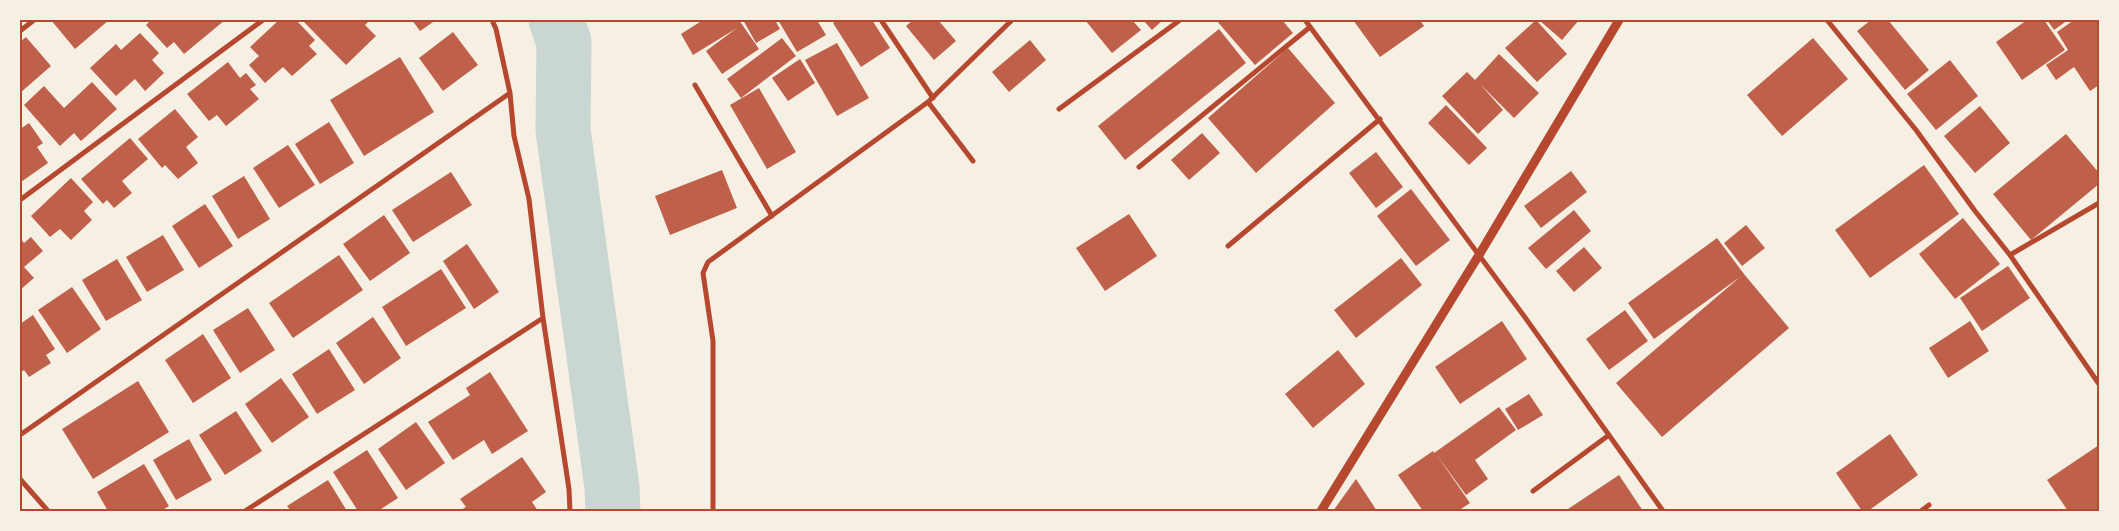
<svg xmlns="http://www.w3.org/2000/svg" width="2119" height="531" font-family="'Fira Sans Condensed',sans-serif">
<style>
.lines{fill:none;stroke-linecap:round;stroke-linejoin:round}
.river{stroke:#c9d6d2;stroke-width:55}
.building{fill:#bf614a}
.minor{stroke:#b5482f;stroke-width:5}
.tertiary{stroke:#b5482f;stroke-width:9}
.neatline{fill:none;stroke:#b5482f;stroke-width:2}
</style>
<rect width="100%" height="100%" fill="#f6efe4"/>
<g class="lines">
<path class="river" d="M556,20L564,42L563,130L612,487L613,511"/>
</g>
<path class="building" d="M51,20H109L75,49Z
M151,20H225L184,54L174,42L167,48L146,25Z
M279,20H296L315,40L309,46L317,54L292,76L283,67L265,83L249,65L259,56L250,47Z
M307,20H370L365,25L376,36L346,65L304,22Z
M412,20H436L420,31Z
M703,20H739L759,49L722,74L706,51L737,28L693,55L681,34Z
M743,20H775L780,29L756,43Z
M778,20H817L826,35L797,52Z
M838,20H872L890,48L861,67L833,23Z
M913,20H938L956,41L934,60L906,26Z
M1085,20H1132L1141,30L1112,53Z
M1143,20H1163L1152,30Z
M1216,20H1282L1293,33L1255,65Z
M1353,20H1420L1424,26L1380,57Z
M1536,20L1567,54L1537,82L1505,48Z
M1539,20H1579L1562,40Z
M1871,20H1888L1929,70L1905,90L1857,31Z
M2027,20H2044L2065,50L2022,80L1996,42Z
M2047,20H2068L2054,30Z
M2074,20H2099V85L2090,91L2074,67L2056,80L2046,65L2068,50L2057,32Z
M1219,29L1246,63L1125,160L1098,126Z
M453,32L478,65L443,91L419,58Z
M140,33L159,53L152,60L164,73L145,91L135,79L116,96L90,68L116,44L121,50Z
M26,37L51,66L20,93V42Z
M782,38L796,56L741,98L727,79Z
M1813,38L1848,79L1782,136L1747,95Z
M1030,40L1046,60L1009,92L992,72Z
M837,43L869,98L837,116L805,60Z
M1288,48L1335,103L1256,173L1208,118Z
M1499,54L1539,93L1514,118L1480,84L1503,110L1478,134L1442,96L1467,72L1475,80Z
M400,57L434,112L364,156L330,100Z
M800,59L815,83L788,101L772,78Z
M1950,60L1978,96L1936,130L1907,94Z
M228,62L240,78L246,73L256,85L250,89L259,99L226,126L217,115L209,121L187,94Z
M92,82L117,109L81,141L74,133L60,146L24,105L44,86L64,108Z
M759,88L796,152L767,169L730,105Z
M1446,105L1487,148L1469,165L1428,123Z
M1980,106L2010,143L1975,173L1944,136Z
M175,109L198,137L186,147L198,163L178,179L165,165L162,168L138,139Z
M329,122L354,163L320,184L295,144Z
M29,123L43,143L37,147L48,163L21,182L20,129Z
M1202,133L1220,153L1189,180L1171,160Z
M2066,134L2099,173V184L2031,240L1993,194Z
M130,138L148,159L122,181L132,193L114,208L107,200L103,204L81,179Z
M288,145L315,185L279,208L253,168Z
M1376,152L1403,187L1376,208L1349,173Z
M1924,165L1959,214L1870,278L1835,230Z
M722,170L737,208L670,235L655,196Z
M1571,171L1587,192L1541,228L1524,206Z
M451,172L472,205L413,242L392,210Z
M244,176L270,219L238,239L212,196Z
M71,178L93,202L84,211L92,220L71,240L60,229L50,237L31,216Z
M1411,189L1450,240L1416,266L1377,216Z
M205,204L233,246L199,268L172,226Z
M1574,210L1591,231L1546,269L1528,248Z
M1129,214L1157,256L1105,291L1076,248Z
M384,215L410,253L370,281L343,244Z
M1963,218L2000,264L1955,299L1919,254Z
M1746,225L1765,248L1742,266L1724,243Z
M163,235L184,270L147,292L126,257Z
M31,237L43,251L24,267L34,278L20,290V238L24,243Z
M1717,238L1744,274L1789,328L1662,437L1616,383L1740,277L1654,339L1628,303Z
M467,244L499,292L474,309L443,261Z
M1584,247L1602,268L1574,292L1556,271Z
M339,255L363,290L293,338L269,303Z
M1401,258L1422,285L1356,338L1334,310Z
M117,259L142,300L106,321L82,280Z
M2008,266L2030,298L1982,331L1960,298Z
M441,269L466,308L406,346L382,307Z
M72,287L101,329L67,353L38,310Z
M248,308L275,350L240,373L213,330Z
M1625,310L1648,341L1609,370L1586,339Z
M33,315L55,349L46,355L51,363L29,377L24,370L20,373V324Z
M373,317L401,358L364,384L336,343Z
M1502,321L1527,359L1460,404L1435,367Z
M1970,321L1989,351L1948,378L1929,348Z
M203,334L231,378L193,403L165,360Z
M329,349L355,390L317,414L292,374Z
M1338,350L1365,384L1313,428L1285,394Z
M490,372L528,431L492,454L484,440L453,460L428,422L470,395L466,388Z
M281,378L309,417L272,443L245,404Z
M138,381L169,432L93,479L62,429Z
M1529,394L1543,415L1518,430L1505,409Z
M1499,407L1516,430L1475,460L1488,479L1466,495L1436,454L1470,503L1458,511H1423L1398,475L1433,451L1434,453Z
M236,411L262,451L225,475L199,435Z
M416,422L445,463L406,490L378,449Z
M1890,434L1918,475L1868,511H1862L1836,473Z
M189,439L212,480L176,500L153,460Z
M2099,445V511H2068L2047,480Z
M367,450L398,498L378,511H358L333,472Z
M522,457L546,492L532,502L538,511H459L466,507L460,499Z
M144,464L169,506L161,511H108L97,492Z
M1619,475L1643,511H1565Z
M1356,479L1377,511H1333Z
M328,480L347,511H291L287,506Z"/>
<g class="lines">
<path class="minor" d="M492,20L496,29L510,93L514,136L529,199L543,318L569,489L570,511
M881,20L933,98
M1305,20L1524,316L1663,511
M1827,20L1916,130L1975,211L2010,255L2099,384
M20,31L34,20
M695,85L772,216
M928,102L973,161
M1059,109L1180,20
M1139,167L1310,27
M20,200L263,20
M1228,246L1380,119
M2010,255L2099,203
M20,435L510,93
M20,479L48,511
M1533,491L1609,435
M245,511L543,318
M713,511V341L703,273L708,262L928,102L1012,20
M1921,511L1929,505"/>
<path class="tertiary" d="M1321,511L1479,255L1619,20"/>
</g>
<rect width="2119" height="531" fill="none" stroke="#f6efe4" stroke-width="42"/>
<rect x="21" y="21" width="2077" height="489" class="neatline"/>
</svg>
